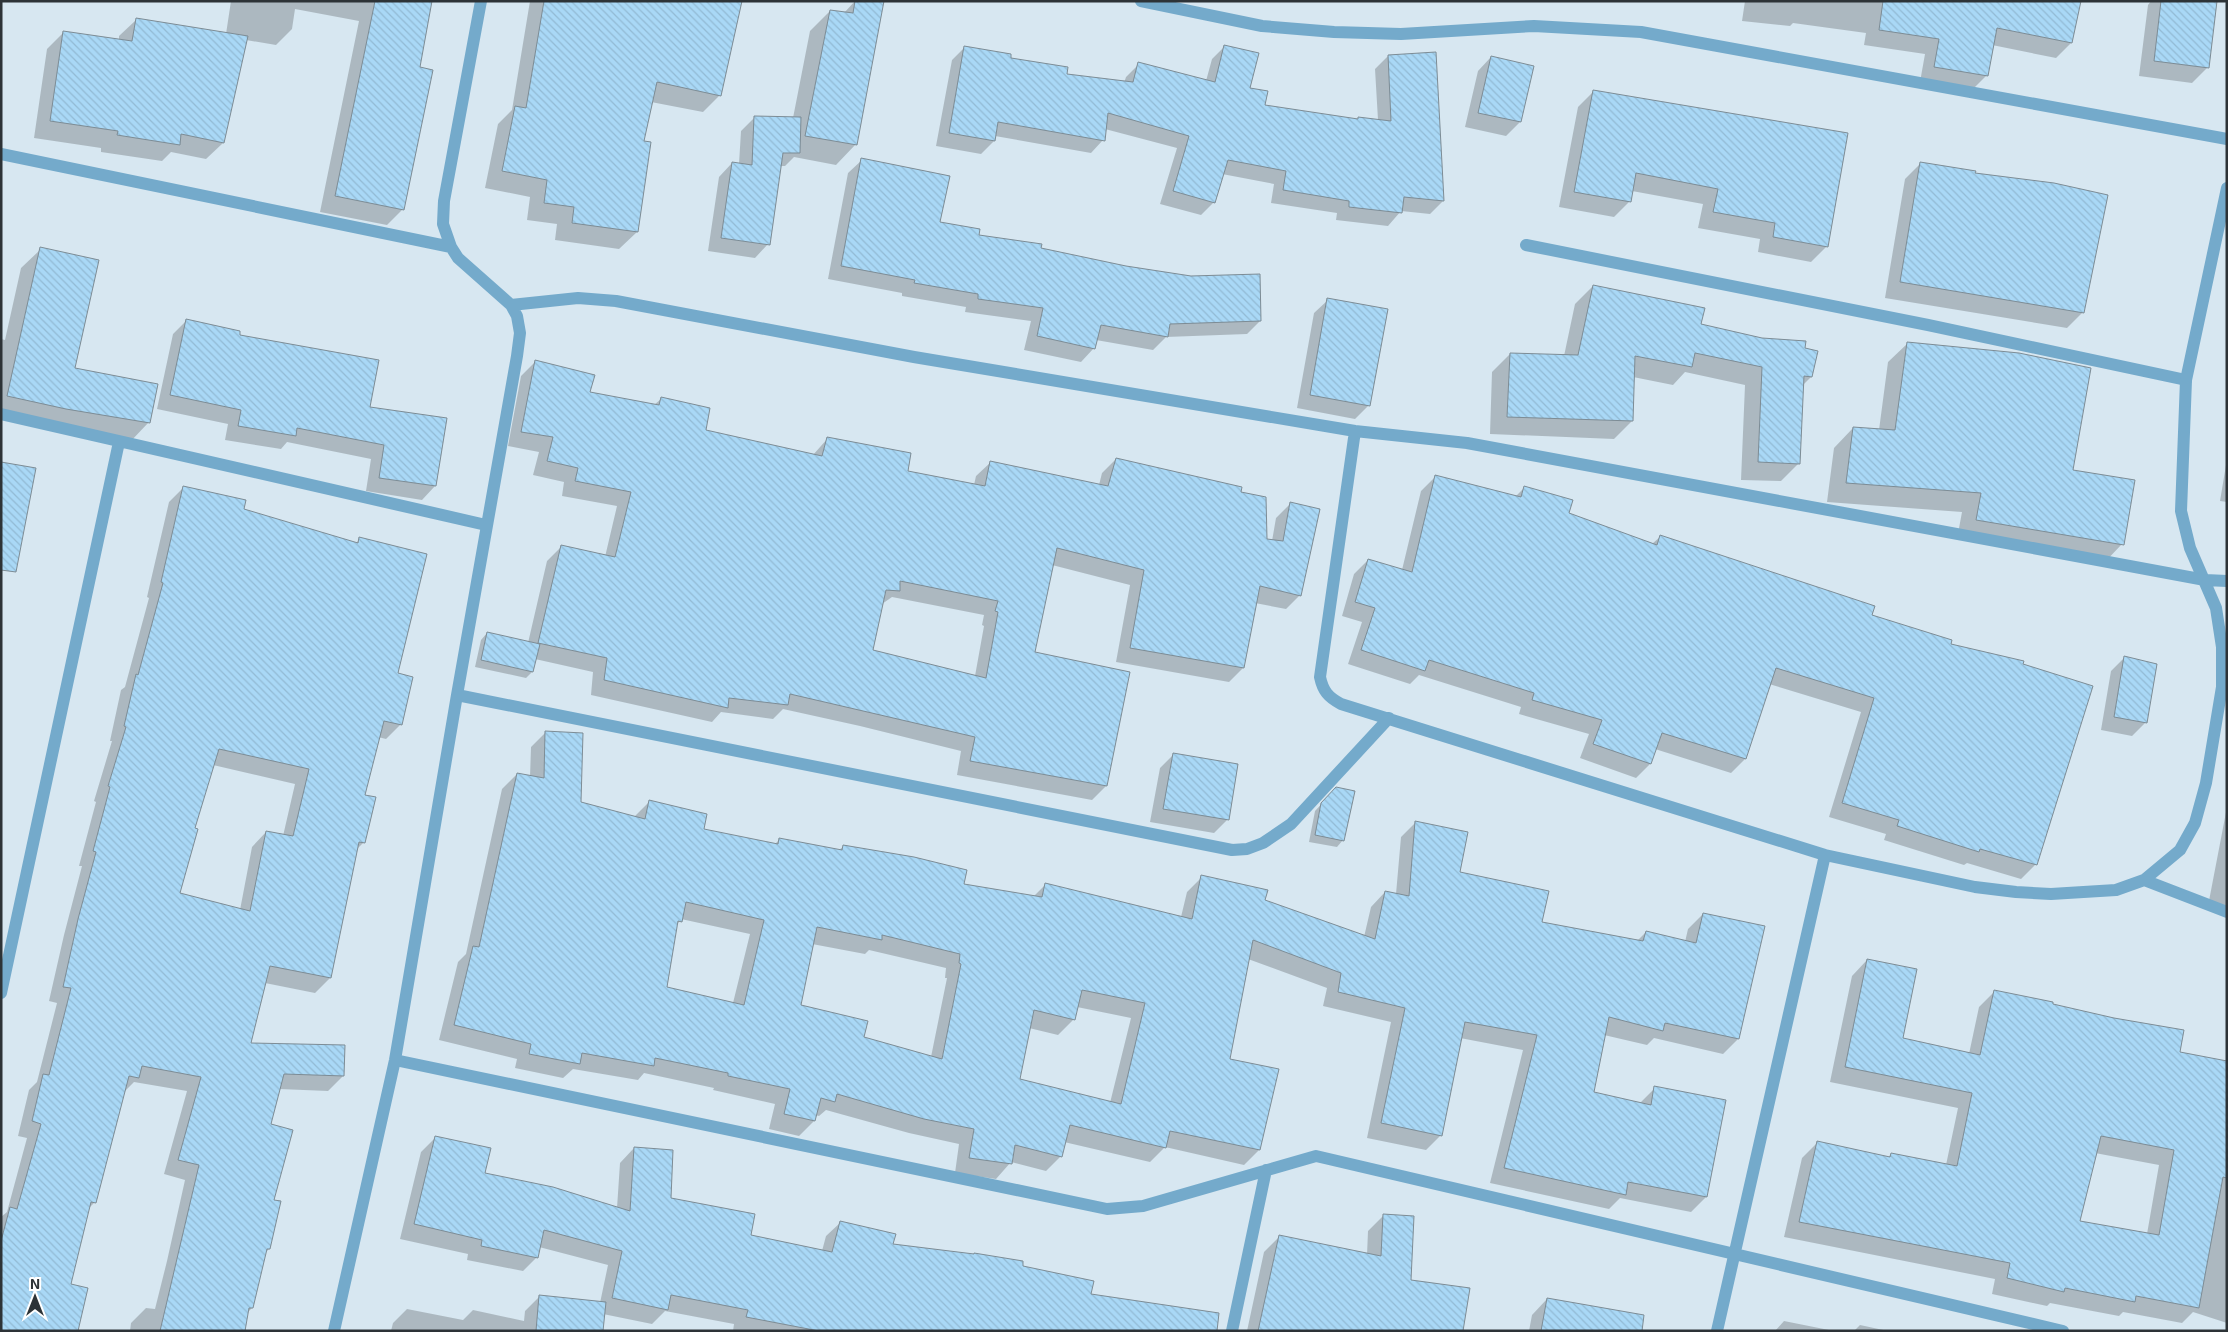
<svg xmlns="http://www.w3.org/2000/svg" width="2228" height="1332" font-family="'Exo 2',sans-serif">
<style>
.shadow{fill:#0003;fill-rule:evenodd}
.building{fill:url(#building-back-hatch);stroke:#7d8c95;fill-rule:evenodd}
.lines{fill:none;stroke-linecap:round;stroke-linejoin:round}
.lane{stroke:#74aacb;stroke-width:12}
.street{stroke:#74aacb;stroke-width:12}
</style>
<defs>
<pattern id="building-back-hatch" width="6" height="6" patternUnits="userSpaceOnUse" patternTransform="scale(1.25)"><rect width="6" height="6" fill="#a9d8f6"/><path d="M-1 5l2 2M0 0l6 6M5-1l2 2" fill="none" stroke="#92bad4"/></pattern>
</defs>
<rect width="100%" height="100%" fill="#d7e7f1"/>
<path class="shadow" d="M231,1H431L419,68L403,209L387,225L320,212L359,21L295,9L292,29L276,45L246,40L223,143L206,159L171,152L162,161L101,152V148L34,138L47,49L64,32L119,40V36L136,20L226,34Z
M530,1H729L720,95L703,112L651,102L642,142L637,232L619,249L555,240L557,224L527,220L530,197L485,188L498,124L512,110Z
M855,1L856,144L836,165L794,157L785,166H780L768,244L755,258L708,251L719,177L732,163L739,164L741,131L755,117L793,118L810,31L830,11L844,13Z
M1745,1H2080L2071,43L2056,58L1992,45L1987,75L1971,91L1920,82L1925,54L1864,45L1866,33L1793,23L1790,26L1742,21Z
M2151,1H2216L2208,67L2192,83L2139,76L2148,5Z
M1225,46L1248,89L1264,106L1357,120L1359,118L1378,120L1375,69L1388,56L1443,201L1430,214L1401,211L1388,226L1336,220L1337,213L1271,203L1274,184L1222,174L1214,202L1201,215L1160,204L1177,148L1105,129L1103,140L1091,153L995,136L994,141L981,154L936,146L952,60L965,47L1066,76L1124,83L1126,77L1139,64L1206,81L1212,59Z
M1491,57L1532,67L1520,122L1506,136L1465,127L1478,71Z
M1594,91L1827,246L1811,262L1758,252L1760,239L1698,228L1703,204L1632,191L1630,201L1614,217L1559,207L1578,107Z
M862,160L938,223L977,236L1040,249L1260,321L1247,334L1166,337L1153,350L1096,340L1094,348L1081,362L1024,350L1031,321L965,312L966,307L902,296V293L828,279L848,173Z
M1921,163L2083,312L2067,328L1885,298L1905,179Z
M41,249L73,369L149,422L130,442L1,418V339L5,340L21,268Z
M1593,286L1700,325L1804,349L1811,377L1803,385L1799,463L1781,481L1741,480L1745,385L1685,372L1673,385L1633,377L1632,421L1614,439L1490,434L1492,372L1510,354L1564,356L1575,304Z
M1328,300L1369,405L1355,419L1297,408L1314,313Z
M187,320L238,336L368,408L435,486L422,500L366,491L371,459L287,442L281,449L225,440L228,424L157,409L173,334Z
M1908,343L2072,471L2122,544L2103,564L1957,539L1962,512L1827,502L1834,448L1853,428L1879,430L1888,362Z
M535,362L589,393L654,405L661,399L704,431L813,455L828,438L906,472L974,485L976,476L991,462L1099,485L1102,473L1116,459L1239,493L1266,541H1272L1276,518L1290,504L1300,595L1286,609L1255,603L1243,668L1229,682L1116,662L1130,585L1052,565L1033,653L1106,786L1092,800L957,775L961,751L860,726L783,709L773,719L721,712L712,722L591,695L593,672L535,659L532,672L526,678L475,667L481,640L487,633L528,643L547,561L561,547L605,557L617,506L562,496L564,482L533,475L539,452L508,446L521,376ZM892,597L984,615L982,625L984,626L975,676L872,651L882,604Z
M2227,459V502L2220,501Z
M1435,477L1516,496L1525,487L1567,514L1652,544L1661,536L1949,644L2092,687L2035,865L2021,879L1967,863L1964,865L1884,840L1886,834L1829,817L1861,712L1769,684L1745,759L1731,773L1655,749L1650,764L1636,778L1580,758L1589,734L1519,714L1521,707L1419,675L1410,684L1348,664L1362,622L1342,616L1354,574L1368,560L1402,570L1421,491Z
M184,487L242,510L355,544L360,539L396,674L401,724L386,739L378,737L363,795L364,842L357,849L330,978L315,993L265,983L250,1044L343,1076L328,1091L279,1089L269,1125L272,1201L269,1249L265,1253L252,1308L247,1313L244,1331H130L131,1323L146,1308L155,1309L167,1261L185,1180L164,1174L187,1091L134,1082L124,1092L95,1202L87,1210L1,1331V1217L7,1212L27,1138L18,1136L29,1090L37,1082L57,1003L49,1001L64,935L82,866H79L96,802L94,801L112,741H110L121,690L125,687L149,598L147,597L169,502ZM213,765L295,784L283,836L266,832L252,847L240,910L179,894L194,829Z
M2125,657L2146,722L2132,736L2101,730L2111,671Z
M546,732L579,803L634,817L649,802L702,830L774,845L779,840L839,850L844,846L963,885L1033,897L1046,884L1181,917L1187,892L1202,877L1364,937L1371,907L1385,892L1396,894L1401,837L1416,822L1458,873L1540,923L1637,941L1646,932L1685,942L1688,929L1703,914L1738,1039L1723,1054L1654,1038L1647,1045L1604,1035L1592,1093L1640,1103L1655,1088L1706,1197L1691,1212L1620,1198L1609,1209L1490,1183L1523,1050L1460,1038L1441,1135L1426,1150L1367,1138L1391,1022L1323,1006L1327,988L1248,959L1229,1060L1259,1150L1244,1165L1165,1147L1150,1162L1064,1142L1061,1156L1046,1171L1011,1162L996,1179L955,1173L959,1144L909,1133L826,1110L819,1116L815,1115L814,1121L799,1136L769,1129L775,1104L713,1090L714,1088L644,1073L638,1080L573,1069L563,1078L515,1068L517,1059L439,1040L458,962L466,954L502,789L517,774L530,777L531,747ZM681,919L750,934L733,1003L666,988L676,926ZM812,944L865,954L869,950L946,968L945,978H947L931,1057L862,1038L799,1006ZM1077,1007L1131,1018L1110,1103L1019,1080L1029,1028L1058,1035L1073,1020Z
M1174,754L1227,820L1214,833L1150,822L1160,768Z
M1329,796L1343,840L1337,847L1309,842L1315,811Z
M2227,807V909L2208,906Z
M1867,960L1901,1039L1969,1054L1979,1007L1994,992L2051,1005L2178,1053L2227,1063V1323L2193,1312L2182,1323L2123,1312L2119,1316L2050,1303L2047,1306L1992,1294L1995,1279L1784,1237L1802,1158L1818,1142L1888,1158L1891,1154L1946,1165L1958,1108L1830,1082L1852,976ZM2095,1153L2159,1165L2147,1234L2079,1222Z
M436,1137L483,1174L617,1208L620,1163L634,1148L670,1199L749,1236L822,1251L826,1236L841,1222L892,1245L1021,1267L1090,1295L1202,1331H733L734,1324L665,1311L652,1324L603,1314L601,1331H391L393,1323L407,1309L463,1320L473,1310L524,1321L525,1311L539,1297L600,1303L608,1265L539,1247L537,1257L523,1271L467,1260L468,1254L400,1239L421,1152Z
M1383,1216L1410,1281L1462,1331H1247L1264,1252L1280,1236L1367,1255L1368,1231Z
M1547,1299L1641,1331H1529L1532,1315Z
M1784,1321L1834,1331H1775Z
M1860,1325L1888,1331H1854Z"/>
<path class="building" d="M375,1H432L420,67L433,70L404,210L335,196Z
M544,1H742L721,96L657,82L644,141L651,142L638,232L572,223L574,207L544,203L547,180L502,171L515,106L526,108Z
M855,1H884L857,145L805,136L830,10L853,13Z
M1883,1H2081L2072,43L1997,28L1988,76L1934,67L1939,39L1879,30Z
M2161,1H2217L2209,68L2154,61Z
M136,18L248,36L224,143L181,134L180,145L117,135L118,131L50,121L63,31L132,41Z
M1224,45L1259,53L1250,88L1268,91L1265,105L1358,119V117L1391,121L1388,55L1436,52L1444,201L1404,197L1402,213L1349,207V201L1283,190L1286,171L1228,160L1215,203L1173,191L1189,136L1108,113L1105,141L998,122L995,141L949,133L964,46L1011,54V58L1068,67L1067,74L1133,82L1138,62L1215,82Z
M1491,56L1534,66L1521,122L1478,113Z
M1593,90L1848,133L1828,247L1773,237L1775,223L1713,212L1718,189L1636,173L1631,202L1574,192Z
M754,116L801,117L800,153H783L770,245L721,238L732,162L752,165Z
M861,158L950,176L940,222L980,229L979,235L1042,244L1041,248L1126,266L1191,276L1260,274L1261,321L1170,324L1168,337L1101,325L1095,349L1037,336L1043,308L978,299V294L914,283L915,280L841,266Z
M1920,162L1976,171L1975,173L2054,183L2108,195L2084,313L1900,282Z
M40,247L99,260L75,368L158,384L150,423L66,409L7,396Z
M1593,285L1705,308L1701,324L1762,338L1806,341L1805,348L1818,351L1812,377L1804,376L1800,464L1758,462L1762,367L1695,353L1692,367L1635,356L1633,421L1507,417L1510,353L1578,355Z
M1327,298L1388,309L1370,406L1310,395Z
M186,319L240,331V335L379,360L370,407L447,418L436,486L379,478L384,445L297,428L296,436L238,426L241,410L170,395Z
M1907,342L2019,353L2091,368L2073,470L2135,480L2124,545L1976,520L1981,493L1846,483L1853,427L1895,430Z
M535,360L595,375L590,392L659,405L661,397L710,408L706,430L822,456L827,437L911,453L908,471L985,486L990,461L1108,486L1116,458L1242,487L1241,492L1266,497L1267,539L1283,541L1290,502L1320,509L1301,596L1260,586L1244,668L1130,648L1144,570L1057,548L1035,652L1130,672L1107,786L970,761L975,737L790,694L788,705L729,698L728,708L604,680L607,658L538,643L561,545L615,557L631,492L575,481L578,468L547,461L553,437L521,432ZM900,581L998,601L995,611L998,612L986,678L873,650L886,590L900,591Z
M1,462L36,468L16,572L1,570Z
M1435,475L1521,497L1524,486L1573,500L1569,513L1657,545L1660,535L1875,606L1872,615L1952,640L1951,644L2024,661L2023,664L2093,686L2037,865L1980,849L1979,852L1897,826L1899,820L1842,803L1874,698L1776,668L1746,759L1662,733L1651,764L1593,744L1602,720L1532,700L1534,693L1429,660L1425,671L1361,650L1375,608L1355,602L1368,559L1412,572Z
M183,486L246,500L244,509L358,543L359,537L427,554L398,673L413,677L402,725L384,721L365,795L376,797L365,843L359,842L331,978L270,966L251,1043L345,1045L344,1076L284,1074L271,1124L293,1130L274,1200L281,1201L270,1249H267L253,1308H249L245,1331H160L199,1165L178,1160L201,1077L142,1066L139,1078L129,1076L96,1203L91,1202L71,1284L88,1288L78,1331H1V1241L10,1207L17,1209L41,1124L32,1121L43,1074L49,1075L71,988L63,987L78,919L96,852L93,851L110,787L108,786L126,727L124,726L136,674L138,675L163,583L161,582ZM219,749L309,769L293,836L266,831L250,911L180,893L198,829L195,828Z
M487,632L540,644L533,672L481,660Z
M2124,656L2157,664L2147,723L2114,717Z
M545,731L583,733L581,802L645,819L649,800L707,814L704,829L778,844L779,838L842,850L843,845L914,857L967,870L964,884L1042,897L1045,883L1192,919L1201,875L1268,890L1265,900L1375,939L1385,891L1409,896L1415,821L1468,832L1460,872L1549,891L1542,922L1643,941L1646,931L1696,943L1703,913L1765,926L1739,1039L1665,1023L1663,1031L1609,1017L1594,1092L1651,1105L1654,1086L1726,1100L1707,1197L1628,1182L1626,1195L1504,1168L1537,1035L1465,1022L1442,1136L1381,1123L1405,1008L1338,992L1341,973L1253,940L1230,1059L1279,1069L1260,1150L1170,1131L1166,1148L1070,1125L1062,1157L1015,1145L1012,1164L969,1158L974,1129L924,1119L837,1094L835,1102L821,1098L815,1121L784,1114L790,1089L728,1076V1073L655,1058L654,1066L582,1053L580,1064L529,1054L531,1044L454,1025L473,946L479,947L517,773L544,778ZM686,902L764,920L744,1005L667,987L678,921L682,922ZM817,927L882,940V935L960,954L959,963L961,964L942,1059L864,1037L868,1021L801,1005ZM1082,990L1145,1003L1121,1104L1020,1079L1034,1010L1075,1020Z
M1173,753L1238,764L1229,820L1163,809Z
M1336,787L1355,791L1344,841L1315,835L1321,803Z
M1867,959L1917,969L1903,1038L1980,1055L1994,990L2053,1002V1004L2114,1018L2184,1030L2180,1052L2227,1061V1178L2223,1177L2199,1308L2136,1296L2135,1302L2065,1288L2064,1292L2007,1278L2010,1263L1799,1222L1817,1141L1890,1157L1891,1153L1957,1166L1972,1093L1845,1067ZM2101,1136L2174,1150L2159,1235L2080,1221Z
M435,1136L491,1148L485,1173L553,1187L630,1211L634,1147L673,1150L671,1198L755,1214L751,1235L832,1252L840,1221L896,1234L893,1244L974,1254V1253L1023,1261V1266L1094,1281L1091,1294L1219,1313L1217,1331H819L746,1317L748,1310L671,1295L668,1310L612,1298L622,1251L544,1230L538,1258L481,1246L482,1240L414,1224Z
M1383,1214L1414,1216L1411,1280L1470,1288L1463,1331H1258L1279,1235L1381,1256Z
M539,1295L606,1302L603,1331H536Z
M1547,1298L1644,1315L1642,1331H1541Z"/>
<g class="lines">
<path class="lane" d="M1526,245L1928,325L2186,380"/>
<path class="street" d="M1141,1L1262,26L1334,32L1401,34L1534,26L1641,32L2227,139
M1,154L451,247
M511,305L578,298L616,301L914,357L1355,431L1467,443L2205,580L2227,581
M1,414L486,525
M1355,431L1320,677C1323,691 1328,697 1341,704L1825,855L1975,887L2016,892L2051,894L2116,890L2144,880L2180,850L2195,823L2206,783L2222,687V647L2216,608L2190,548L2181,511L2186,380L2227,188
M457,695L1232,850L1247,849L1263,843L1291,824L1389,718
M2144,880L2227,912
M1,993L119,442
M395,1060L1107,1209L1143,1206L1316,1156L2063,1331
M334,1331L395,1060L457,695L517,356L520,333L517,316L511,305L458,258L451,247L443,224L444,201L481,1
M1232,1331L1266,1170
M1717,1331L1825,855"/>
</g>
<rect width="2228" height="1332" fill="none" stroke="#2d3337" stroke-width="5"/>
<g transform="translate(35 1297)" stroke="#ffffff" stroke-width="4" paint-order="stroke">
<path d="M0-4L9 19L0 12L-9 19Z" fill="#2d3337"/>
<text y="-8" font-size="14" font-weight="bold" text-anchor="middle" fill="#2d3337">N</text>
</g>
</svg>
